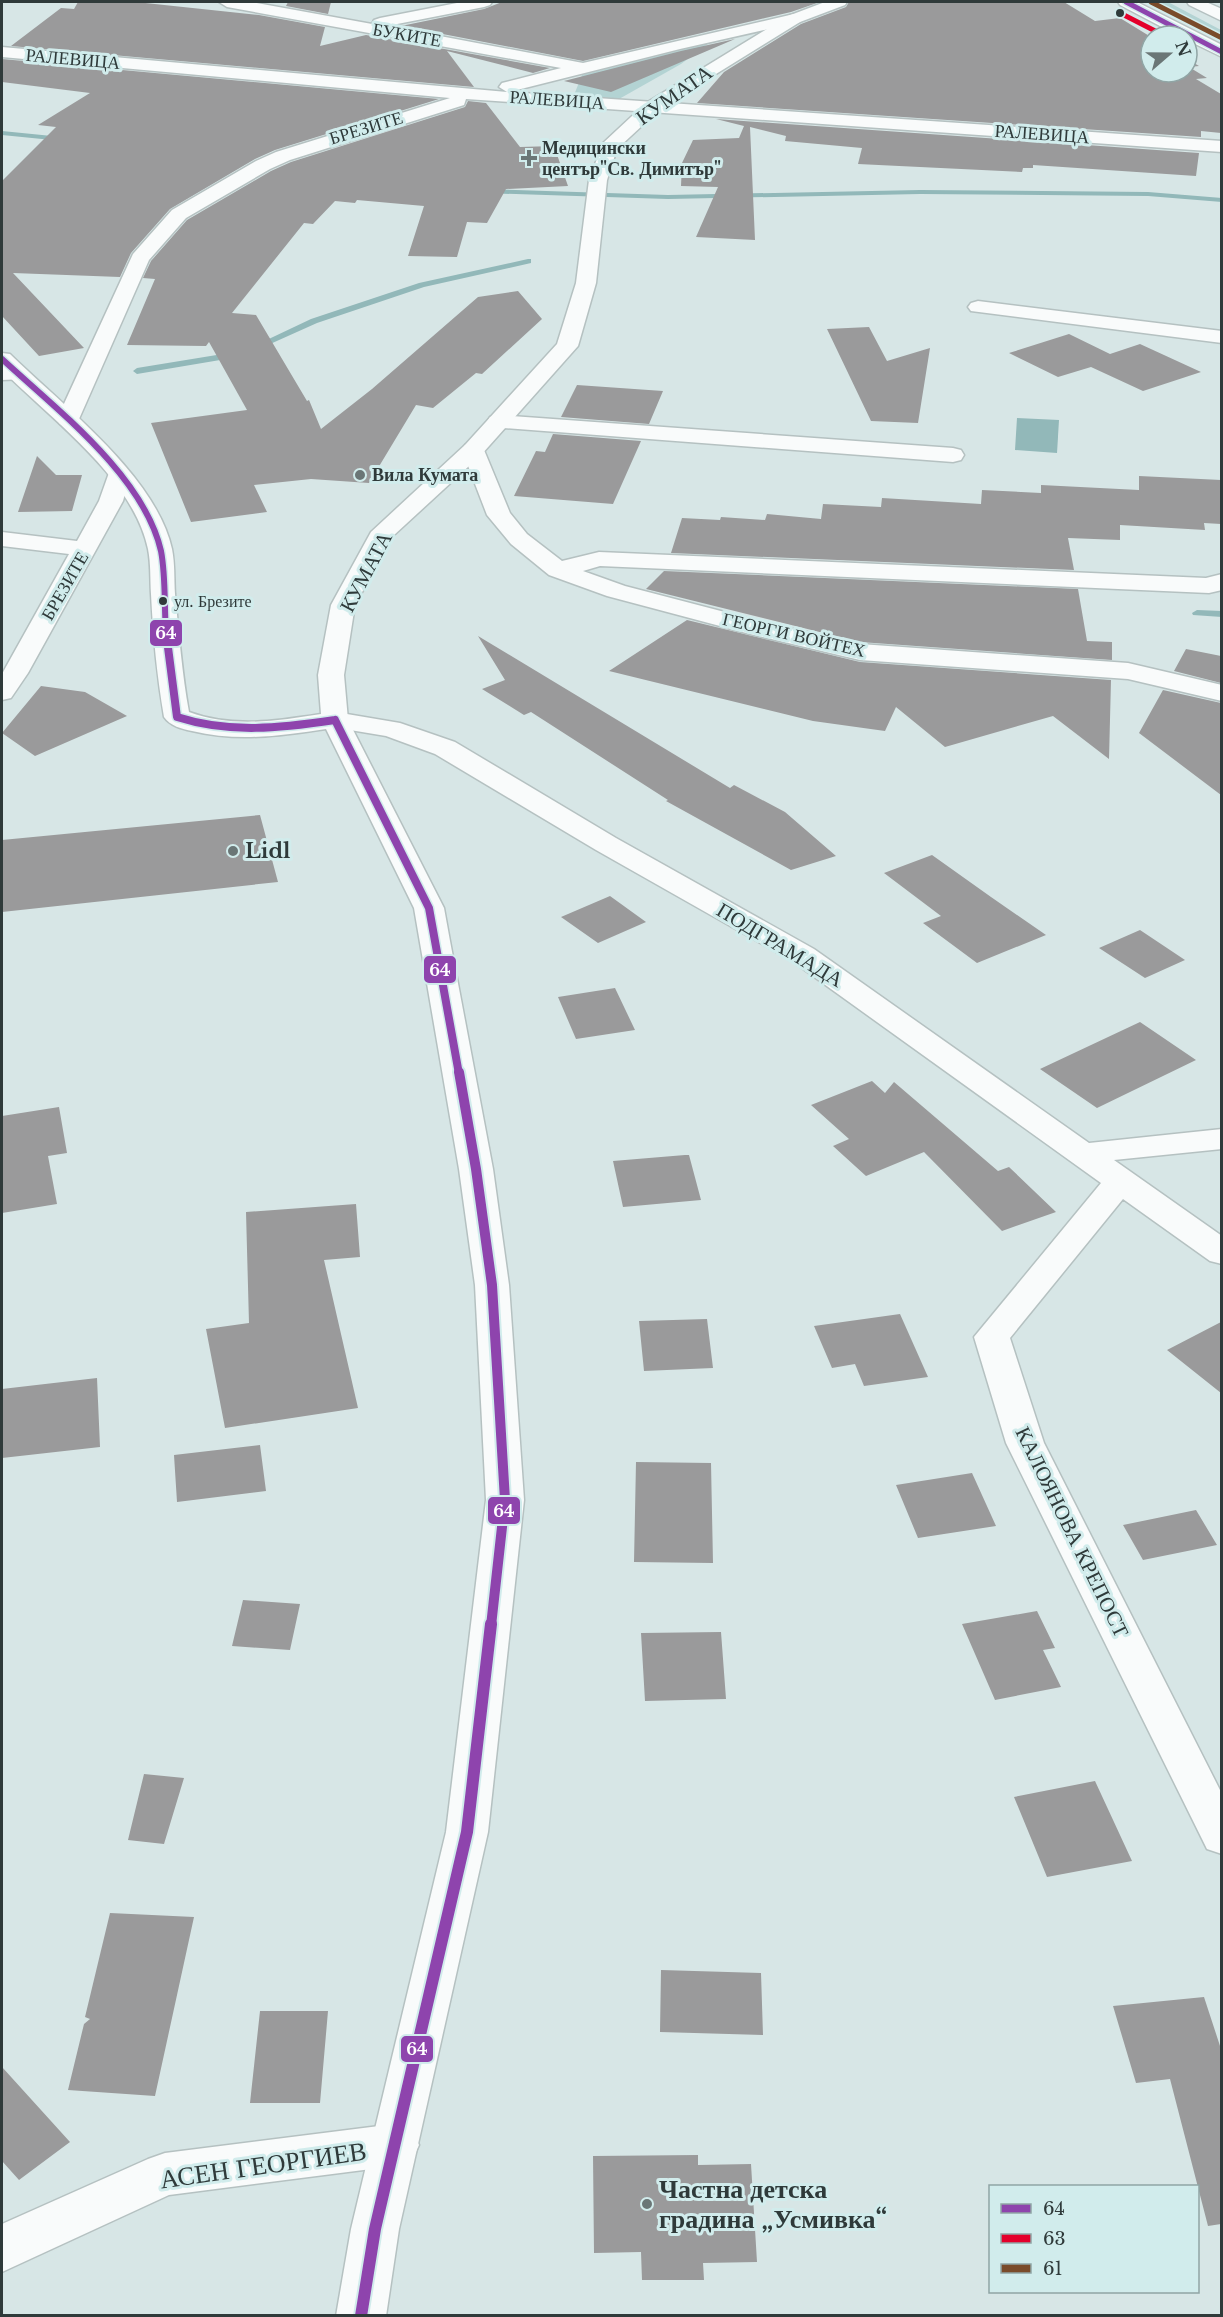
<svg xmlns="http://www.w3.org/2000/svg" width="1223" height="2317" font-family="'Libre Baskerville',serif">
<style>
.green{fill:#b3d3d3}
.water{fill:#92b8b9}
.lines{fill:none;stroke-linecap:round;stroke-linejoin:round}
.stream{fill:#92b8b9;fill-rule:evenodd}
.building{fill:#9a9a9b}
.minor-casing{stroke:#b5c1c1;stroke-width:3}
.secondary-casing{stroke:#b5c1c1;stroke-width:3}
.minor{fill:#f9fbfb;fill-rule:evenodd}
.secondary{fill:#f9fbfb;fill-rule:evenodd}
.bus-1-far4-casing{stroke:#d1ecec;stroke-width:8}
.bus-1-far3-casing{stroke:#d1ecec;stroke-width:9}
.bus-1-far2-casing{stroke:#d1ecec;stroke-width:11}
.bus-1-far1-casing{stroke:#d1ecec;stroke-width:14}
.bus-1-casing{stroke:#d1ecec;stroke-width:16}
.bus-2-casing{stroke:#d1ecec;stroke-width:8}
.bus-3-casing{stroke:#d1ecec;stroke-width:8}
.bus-1-far4{stroke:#8e44ad;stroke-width:5}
.bus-1-far3{stroke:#8e44ad;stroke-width:6}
.bus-1-far2{stroke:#8e44ad;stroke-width:8}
.bus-1-far1{stroke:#8e44ad;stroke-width:10}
.bus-1{stroke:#8e44ad;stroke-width:12}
.bus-2{stroke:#e4002b;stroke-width:5}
.bus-3{stroke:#7a4b2a;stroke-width:5}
.bus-dot{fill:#2f3a3a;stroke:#d1ecec;stroke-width:2}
.poi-dot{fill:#6a7676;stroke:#d1ecec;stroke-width:2}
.labels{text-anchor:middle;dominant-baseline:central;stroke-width:6;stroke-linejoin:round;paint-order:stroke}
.far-bus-label{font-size:16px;fill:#2f3a3a;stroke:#d1ecec;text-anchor:start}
.far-street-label{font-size:18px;fill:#2f3a3a;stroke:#d1ecec}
.far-poi-label{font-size:18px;font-weight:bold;fill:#2f3a3a;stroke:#d1ecec;text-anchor:start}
.street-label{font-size:21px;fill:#2f3a3a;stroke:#d1ecec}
.poi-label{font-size:21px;font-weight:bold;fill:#2f3a3a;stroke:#d1ecec;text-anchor:start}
.near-street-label{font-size:26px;fill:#2f3a3a;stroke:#d1ecec}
.near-poi-label{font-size:26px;font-weight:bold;fill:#2f3a3a;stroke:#d1ecec;text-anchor:start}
.line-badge{stroke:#d1ecec;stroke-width:2}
.badge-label{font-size:16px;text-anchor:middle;font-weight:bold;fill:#fff}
</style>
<rect width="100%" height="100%" fill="#d7e6e6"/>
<path class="green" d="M1149,2H1168L1221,30V39Z
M709,43L681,64L619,99L574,95L582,75Z"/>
<path class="water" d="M1017,418L1059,420L1057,453L1015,450Z"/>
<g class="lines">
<path class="stream" d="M2,131L62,137L66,139L62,141L2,135Z
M486,189L668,195L920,190L1148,192L1222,198V202L1148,196L920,194L668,199L483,193V189Z
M528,259H531V263L424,287L317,323L259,349L252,347L311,319L419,283Z
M235,352L239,355L238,357L137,374L133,371L137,368Z
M1197,610L1222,611V617L1193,615L1192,613Z"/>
</g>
<path class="building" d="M78,2H136L259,15L325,27L320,46L366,35L550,68L533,73L447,51L474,87L11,46L61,8L74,9Z
M288,2H331L328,14L286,6Z
M502,2H820L791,12L583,61L401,26L484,9Z
M849,2H1064L1095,21L1120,18L1151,37V72H1187V59L1199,66L1189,67L1207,78L1196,79L1221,94V133L1201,131V137L697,103L724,72L801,24L846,7Z
M735,39L611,92L564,81L681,51Z
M2,59L439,99L275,150L255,159L170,209L131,253L120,277L13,273L84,348L39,356L2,316V181L56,127L38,125L90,93L2,82Z
M468,101L486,103L520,147L554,146L568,186L506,189L487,223L467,222L457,257L408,256L424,206L357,200L355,203L335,201L313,224L304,223L232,313L256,315L307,401L309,400L321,429L372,389L478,297L518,291L542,319L482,374L476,373L433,408L416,405L369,483L311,479L254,485L267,512L191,522L151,423L247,410L209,342L206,346L127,345L155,279L143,278L151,261L187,220L271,171L291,162L465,107Z
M716,119L1199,153L1196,176L1033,165V168H1023L1022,172L858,164L862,148L785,141L786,136L750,127L755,240L696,237L718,187L681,186L682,163L693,140L739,138L744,126Z
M869,327L887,361L930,348L918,423L871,421L827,329Z
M1069,334L1110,354L1140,344L1201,372L1143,391L1091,367L1058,377L1009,353Z
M577,385L663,391L649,424L561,417Z
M553,434L641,441L613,504L514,496L536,451L545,452Z
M37,456L56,475H82L72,511L18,512Z
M1139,476L1221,480V524L1204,523L1205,530L1120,525V540L1068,538L1074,570L671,553L682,518L720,520L721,517L765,520L767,514L821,519L823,504L881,507L882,498L981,504L982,490L1041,493V485L1139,490Z
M664,571L1078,589L1087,641L1112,642V660L860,642L646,589Z
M687,620L860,662L1111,680L1109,759L1053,716L945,747L896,707L885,731L813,721L609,671Z
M478,636L730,788L734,785L785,812L836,856L791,870L666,801L668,800L531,712L524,715L482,689L505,680Z
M1186,649L1221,656V683L1174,671Z
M41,686L85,692L127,716L35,756L2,733Z
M1163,690L1221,703V795L1139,733Z
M260,815L278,882L2,912V840Z
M932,855L991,897L1046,935L977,963L923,923L941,916L884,873Z
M610,896L646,922L598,943L561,917Z
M1140,930L1185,960L1145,978L1099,948Z
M615,988L635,1030L576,1039L558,997Z
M1140,1022L1196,1060L1097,1108L1040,1069Z
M872,1081L885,1093L894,1082L998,1171L1009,1167L1056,1212L1002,1231L924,1152L866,1176L833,1146L849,1139L811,1105Z
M59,1107L67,1153L48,1156L57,1204L2,1213V1116Z
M685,1155H689L701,1200L623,1207L613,1161Z
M356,1204L360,1257L324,1260L358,1408L225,1428L206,1329L249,1323L246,1212Z
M900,1314L928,1377L864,1386L855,1364L832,1368L814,1326Z
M707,1319L713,1368L644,1371L639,1321Z
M1221,1322V1393L1167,1350Z
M97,1378L100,1447L2,1458V1389Z
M260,1445L266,1491L177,1502L174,1455Z
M636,1462L711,1463L713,1563L634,1562Z
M972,1473L996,1526L918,1538L896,1485Z
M1196,1510L1217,1545L1143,1560L1123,1525Z
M243,1600L300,1604L290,1650L232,1646Z
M1037,1611L1055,1648L1043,1650L1061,1687L995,1700L962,1624Z
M721,1632L726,1699L645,1701L641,1633Z
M144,1774L184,1778L164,1844L128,1840Z
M1095,1781L1132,1861L1047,1877L1014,1797Z
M110,1913L194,1917L155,2096L68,2090L84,2024L90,2019L85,2017Z
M661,1970L761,1973L763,2035L660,2032Z
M1204,1997L1221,2049V2224L1208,2226L1170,2079L1136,2083L1113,2006Z
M260,2011H328L320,2103H250Z
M2,2067L70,2142L19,2180L2,2161Z
M698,2155V2165L751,2164L757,2262L703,2263L704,2280H642L641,2252L594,2253L593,2156Z"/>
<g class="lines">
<g class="minor-casing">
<path id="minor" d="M219,2H251L372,24L374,20L380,18L462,2H492L490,5L484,7L387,26L583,63L794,14L802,19L800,22L680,49L509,92L1222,141V152L466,99L464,105L290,160L270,169L186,218L149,260L79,419L76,424L68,426L60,424L57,419L133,254L172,210L256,161L276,152L450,98L2,57V47L507,92L499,87L502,83L561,68L227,7Z
M978,301L1222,331V343L971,311L968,307L971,303Z
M2,368L25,369L28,374L25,379L2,380Z
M498,415L953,448L961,450L964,455L961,460L953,462L490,427L487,422L490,417Z
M473,443L481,445L484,450L510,513L527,534L562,561L599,552L1206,578L1222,574V590L1209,593L600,566L583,571L625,586L763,622L860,644L1128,663L1222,685V701L1128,679L860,660L750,634L607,596L549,575L511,544L487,515L462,450L465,445Z
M118,468L126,470L130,475L123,501L28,673L11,698L2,700V674L69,554L2,546V532L77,541L99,501L110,470Z
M335,712L400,723L455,742L616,838L814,949L1089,1143L1222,1129V1149L1114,1160L1222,1236V1264L1210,1261L1123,1199L1010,1338L1044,1443L1222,1794V1854L1207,1849L1006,1443L974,1337L1101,1183L792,961L596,850L435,754L386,736L326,726L322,720L326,714Z
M395,2124L412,2130L419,2145L412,2160L395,2166L169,2195L2,2272V2224L148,2159L165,2153Z"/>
</g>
<g class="secondary-casing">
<path id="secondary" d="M825,2H847L845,5L800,22L716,74L658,111L617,149L607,180L596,283L578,346L481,455L393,536L355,605L344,675L348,720L444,908L450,941L493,1169L509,1285L524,1500L488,1832L399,2229L386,2316H336L351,2229L446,1832L486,1500L475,1285L459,1169L414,908L326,729C281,736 237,742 192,731C182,729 170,726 164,717C157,676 153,635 151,594C150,579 151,564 148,549C133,478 51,419 2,370V353L10,354C62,405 156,476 172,549C175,564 174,579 175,594C179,634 182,674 189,712C232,728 277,721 321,714L318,675L331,605L371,532L465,445L557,344L576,283L589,180L603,143L646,103L788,16Z
M1118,2H1137L1222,45V57L1187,40V36H1179L1120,5Z
M1187,2H1206L1222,9V21L1189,5Z"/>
</g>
<use href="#minor" class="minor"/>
<use href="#secondary" class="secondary"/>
<g class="bus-1-far4-casing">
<path id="bus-1-far4" d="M1126,2L1222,52"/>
</g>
<g class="bus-1-far3-casing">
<path id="bus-1-far3" d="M2,359C56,409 144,476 161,551C166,577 164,606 166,633"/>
</g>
<g class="bus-1-far2-casing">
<path id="bus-1-far2" d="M166,632L177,717C230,734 281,728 335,720
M335,720L429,908L459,1074"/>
</g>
<g class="bus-1-far1-casing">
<path id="bus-1-far1" d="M459,1072L476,1169L492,1285L505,1500L491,1626"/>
</g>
<g class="bus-1-casing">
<path id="bus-1" d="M361,2316L375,2229L467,1832L491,1624"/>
</g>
<g class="bus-2-casing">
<path id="bus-2" d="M1120,13L1165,36"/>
</g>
<g class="bus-3-casing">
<path id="bus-3" d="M1151,2L1222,38"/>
</g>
<use href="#bus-1-far4" class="bus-1-far4"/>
<use href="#bus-1-far3" class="bus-1-far3"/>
<use href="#bus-1-far2" class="bus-1-far2"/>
<use href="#bus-1-far1" class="bus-1-far1"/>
<use href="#bus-1" class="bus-1"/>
<use href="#bus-2" class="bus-2"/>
<use href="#bus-3" class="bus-3"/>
</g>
<g class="bus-dot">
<circle cx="1120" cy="13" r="5"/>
<circle cx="163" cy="601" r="5"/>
</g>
<g class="poi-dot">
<path d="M526 149h6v6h6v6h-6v6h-6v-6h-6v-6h6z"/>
<circle cx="360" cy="475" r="6"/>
<circle cx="233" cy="851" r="6"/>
<circle cx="647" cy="2204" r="6"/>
</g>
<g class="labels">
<g class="far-bus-label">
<text x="174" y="601">ул. Брезите</text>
</g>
<g class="far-street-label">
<text transform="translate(407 35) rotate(10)">БУКИТЕ</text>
<text transform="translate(73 59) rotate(5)">РАЛЕВИЦА</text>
<text transform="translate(557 100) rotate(4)">РАЛЕВИЦА</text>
<text transform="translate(366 128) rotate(-17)">БРЕЗИТЕ</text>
<text transform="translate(1042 134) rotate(4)">РАЛЕВИЦА</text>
<text transform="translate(65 586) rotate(-60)">БРЕЗИТЕ</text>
<text transform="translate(794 635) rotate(13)">ГЕОРГИ ВОЙТЕХ</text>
</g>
<g class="far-poi-label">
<text x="542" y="148">Медицински<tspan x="542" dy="21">център"Св. Димитър"</tspan></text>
<text x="372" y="475">Вила Кумата</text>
</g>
<g class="street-label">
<text transform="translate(674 95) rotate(-35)">КУМАТА</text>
<text transform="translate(366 572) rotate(-62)">КУМАТА</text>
<text transform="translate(780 945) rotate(31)">ПОДГРАМАДА</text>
<text transform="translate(1072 1532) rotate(64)">КАЛОЯНОВА КРЕПОСТ</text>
</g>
<g class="poi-label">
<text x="245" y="851">Lidl</text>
</g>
<g class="near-street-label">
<text transform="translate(263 2165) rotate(-8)">АСЕН ГЕОРГИЕВ</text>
</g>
<g class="near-poi-label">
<text x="659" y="2189">Частна детска<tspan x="659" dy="30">градина „Усмивка“</tspan></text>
</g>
</g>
<g class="line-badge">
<rect x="149" y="619" width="34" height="28" rx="6" fill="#8e44ad"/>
<rect x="423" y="955" width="34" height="29" rx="6" fill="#8e44ad"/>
<rect x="487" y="1496" width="34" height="29" rx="6" fill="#8e44ad"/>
<rect x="400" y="2035" width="34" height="28" rx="6" fill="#8e44ad"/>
</g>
<g class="badge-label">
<text x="166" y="639">64</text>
<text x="440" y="976">64</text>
<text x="504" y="1517">64</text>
<text x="417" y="2055">64</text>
</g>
<rect width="1223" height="2317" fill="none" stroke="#2f3a3a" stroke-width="6"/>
<rect x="989" y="2185" width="210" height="108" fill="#d1ecec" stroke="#90a5a5" stroke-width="1.5"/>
<rect x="1001" y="2204" width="30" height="9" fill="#8e44ad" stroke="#90a5a5" stroke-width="1.5"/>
<text x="1043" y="2215" font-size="18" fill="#2f3a3a">64</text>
<rect x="1001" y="2234" width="30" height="9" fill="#e4002b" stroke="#90a5a5" stroke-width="1.5"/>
<text x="1043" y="2245" font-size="18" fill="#2f3a3a">63</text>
<rect x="1001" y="2264" width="30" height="9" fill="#7a4b2a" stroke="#90a5a5" stroke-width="1.5"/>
<text x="1043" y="2275" font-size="18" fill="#2f3a3a">61</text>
<g transform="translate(1169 54) rotate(70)"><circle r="28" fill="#d1ecec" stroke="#90a5a5" stroke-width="1.5"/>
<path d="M0-4.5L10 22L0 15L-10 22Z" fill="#6a7676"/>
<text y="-9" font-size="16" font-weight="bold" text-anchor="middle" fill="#2f3a3a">N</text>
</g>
</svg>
